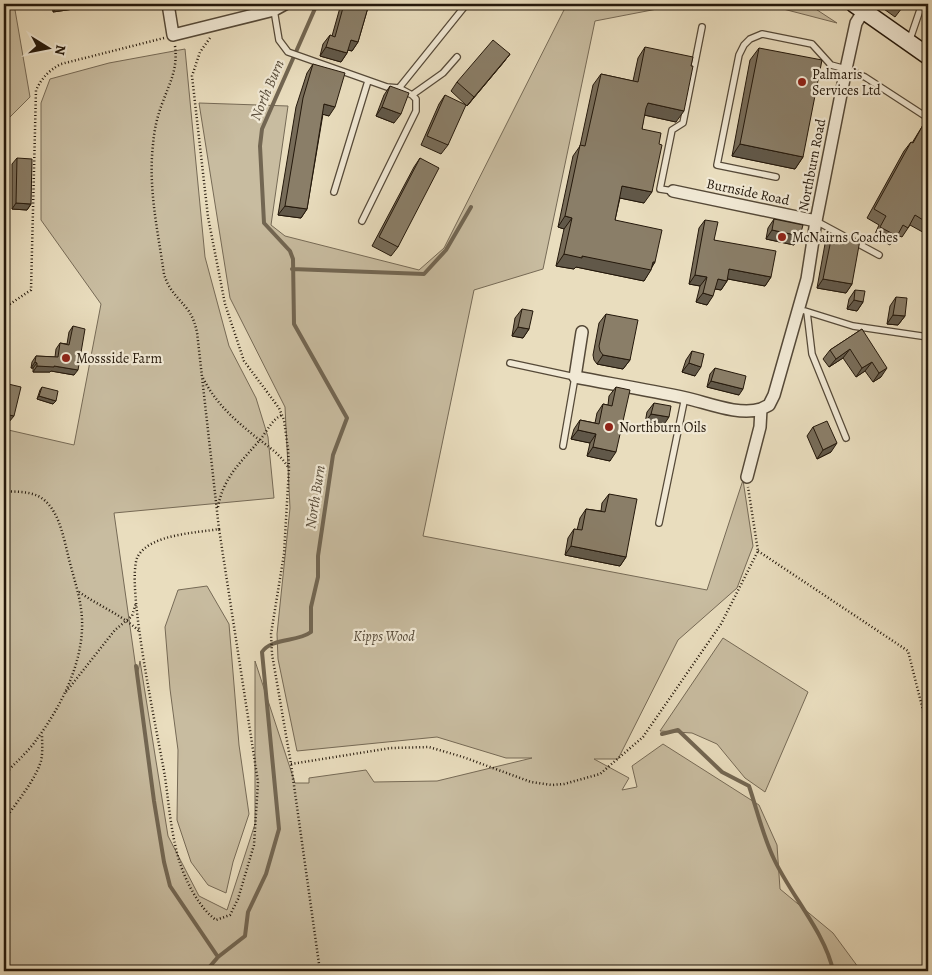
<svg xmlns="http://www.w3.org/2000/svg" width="932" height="975" font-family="Alegreya,serif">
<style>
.green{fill:#c8bca0;stroke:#766a56}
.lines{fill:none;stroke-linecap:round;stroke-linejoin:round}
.stream{stroke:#726652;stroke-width:4}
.lane-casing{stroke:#554938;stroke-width:8}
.street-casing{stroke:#554938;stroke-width:14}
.secondary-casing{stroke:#24180b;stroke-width:19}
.path{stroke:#24180b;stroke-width:2.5;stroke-dasharray:1 2.5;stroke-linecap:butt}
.lane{stroke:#f1e9d5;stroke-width:5.5}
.street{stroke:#f1e9d5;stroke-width:11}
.secondary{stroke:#f1e9d5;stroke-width:16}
.wall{fill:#776c59;stroke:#24180b}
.shaded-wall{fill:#615849;stroke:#24180b}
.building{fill:#8a7e68;stroke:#24180b}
.poi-dot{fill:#8f2418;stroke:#f1e9d5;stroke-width:2}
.labels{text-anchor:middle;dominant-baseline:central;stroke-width:4.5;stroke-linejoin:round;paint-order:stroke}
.poi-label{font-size:14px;fill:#24180b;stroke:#f1e9d5;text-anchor:start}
.street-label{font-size:14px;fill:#24180b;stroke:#f1e9d5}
.park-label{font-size:14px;font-style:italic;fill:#554938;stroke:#f1e9d5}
.water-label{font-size:15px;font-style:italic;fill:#584c3a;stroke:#f1e9d5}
</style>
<rect width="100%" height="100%" fill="#e9ddbe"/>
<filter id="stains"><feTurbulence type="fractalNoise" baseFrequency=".004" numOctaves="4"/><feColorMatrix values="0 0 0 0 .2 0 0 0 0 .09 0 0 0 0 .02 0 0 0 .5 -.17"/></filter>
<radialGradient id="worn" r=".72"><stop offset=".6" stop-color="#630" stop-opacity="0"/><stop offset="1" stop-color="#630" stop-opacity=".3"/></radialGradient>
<path class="green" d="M4,4H14L30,97L4,123Z
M567,4H683L595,21L543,269L474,290L423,536L707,590L743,480L753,546L737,588L678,640L618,759H594L629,778L622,790L637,787L632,766L663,744L759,805L777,845L780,889L833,933L861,971H4V429L74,445L101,304L41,220V103L50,79L109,63L185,49L205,257L229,346L256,398L268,437L274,498L114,513L137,676L140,661L168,836L199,896L227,910L255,824V661L295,783H309V778L366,770L374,782L437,781L532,758H506L437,737L297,751L278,659L277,634L290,508L285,407L230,298L199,103L288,106L271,225L285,236L419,270L444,248Z
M764,4H808L837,23Z
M207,586L229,624L239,745L249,814L233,862L226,893L208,885L191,862L177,820L178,750L170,689L165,627L178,590Z
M723,638L808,692L765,792L745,778L717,744L692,733L660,731Z"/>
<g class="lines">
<path class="stream" d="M292,269L424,274L446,250L471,207
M136,666L154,801L164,862L170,886L218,957
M662,734L678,730L722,772L749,786C757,810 763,836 774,859C790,894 826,934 833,971
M206,971L218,957L245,936L248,912L266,874L279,829L262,652C271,638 298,642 311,632V607L318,577V556L333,455L347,418L294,324L293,259L290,251L264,223L260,146L262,129L317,4"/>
<g class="lane-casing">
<path id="lane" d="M263,4L274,10L279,40L288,52L387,87L399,88L412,95L416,99V111L362,221
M909,42L922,4
M399,88L465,6
M412,95L443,73L457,57
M776,177L717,165L739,55L744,45L750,39L762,34L812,44L831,65L846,69L865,77L928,118
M673,191L660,189L672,130L683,123L702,27
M334,192L368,81
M816,221L879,255
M805,311L853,326L928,337
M807,312L812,354L846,438
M510,363L575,377L563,446
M659,523L685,397"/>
</g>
<g class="street-casing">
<path id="street" d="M168,4L173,35L274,10L285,4
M673,191L816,221
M582,332L575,377C612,384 649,390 686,398C708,403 739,416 761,409
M747,477L760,427L761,409L769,405L774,395L807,279L816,221L846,69L856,23L864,10"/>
</g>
<g class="secondary-casing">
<path id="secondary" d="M854,4L928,56"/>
</g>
<path class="path" d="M210,38L200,52L192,76L208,217L225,304L244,361L279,408L284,420L288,449L289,468L284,554L271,634L272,654L291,764L320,971
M175,46C178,69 170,82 162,104C157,117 154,131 153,145C148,188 158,232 164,274C169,291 178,297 188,310C193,317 195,324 197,332L219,529C196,533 151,534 138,556C124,581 159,740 165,777C169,805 171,833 179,860C185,880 199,908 216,920L230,915L238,899L254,845L258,782L219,529
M4,308L31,290L36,90C42,78 48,71 61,64L164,38
M203,378C216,404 235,420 257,438C269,447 280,454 288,467
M4,491C14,492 28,491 38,496C58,506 63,535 68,555C73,577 81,597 82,619C84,661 62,705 37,739C29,751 14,764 4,775
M218,507C223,478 241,462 259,441C267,432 271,420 282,415
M758,551L908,651L928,730
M79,592C99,606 122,615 139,631
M66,692L115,630L132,616L136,603
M291,764L391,748L429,747L463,757L531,782L552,785L564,784L600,774L643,737L721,624L758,551L748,487
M4,821C15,804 35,781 41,761C43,752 42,743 42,734"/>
<use href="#lane" class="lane"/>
<use href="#street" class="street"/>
<use href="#secondary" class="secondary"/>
</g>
<path class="wall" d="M52,4H78L74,9L53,12Z
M341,4H369L358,42L352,51L348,50L347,53L341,62L320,56L323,44L330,35L332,36Z
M877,4H905L895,17Z
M645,47L676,122L644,115L642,129L644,203L620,198L615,220L655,262L644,281L576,267L574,269L556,266L564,229L558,227L573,156L580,146L593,85L601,74L633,81L638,58Z
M759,48L803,157L795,169L732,156L750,60Z
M510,54L503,63L467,106L451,91L457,82Z
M313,64L329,116L323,114L307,209L301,218L278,215L296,107L307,73Z
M390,86L394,123L376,116L384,95Z
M445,95L448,145L441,154L421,145L439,104Z
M923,125L928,127V235L910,225L902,237L897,235L890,245L874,236L879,225L867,218L904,151L911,142L912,143Z
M17,158L31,204L27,210L12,209V164Z
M420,158L398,247L391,256L372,246L414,167Z
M774,219L800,236L794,245L766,239L768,228Z
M705,220L714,240L771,277L765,286L728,279L727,281L721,290L715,289L707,305L696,302L700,286L689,284L699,228Z
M832,235L852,284L846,293L817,288L825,244Z
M855,290L863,302L857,311L847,309L849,299Z
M896,297L905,316L898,325L887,324L890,306Z
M522,309L529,329L523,338L512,336L515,318Z
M606,314L630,360L623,369L597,364L594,360L593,355L599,323Z
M73,326L74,375L51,371L50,372H33V368H31L32,362L36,356L55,357L56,349L60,343L67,344L69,332Z
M862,329L881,377L873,382L865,371L856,377L843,358L829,367L823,359L830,350Z
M692,351L695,376L682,372L686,360Z
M715,368L739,395L707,387L710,374Z
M42,387L53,404L37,399L40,390Z
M616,387L610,461L587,456L590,443L571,439L574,429L580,420L595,423L597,413L603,404L608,405L609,396Z
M654,403L663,426L645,423L647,412Z
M813,427L831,452L817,459L807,436Z
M609,494L626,557L620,566L565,555L568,538L574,529L577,530L580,518L586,509L601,511L602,503Z"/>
<path class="shaded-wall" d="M59,4H78L74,9L53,12Z
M351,40L358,42L352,51L344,49Z
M326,47L347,53L341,62L320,56Z
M510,54L503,63L467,106L474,97Z
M648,103L684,111L676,122L640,114Z
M324,104L335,107L329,116L318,113Z
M382,107L401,114L394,123L376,116Z
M740,144L803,157L795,169L732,156Z
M622,186L652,192L644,203L615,197Z
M16,203L31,204L27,210L12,209Z
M285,206L307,209L301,218L278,215Z
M565,216L572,218L564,229L558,227Z
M772,230L800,236L794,245L766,239Z
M564,254L582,256L655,262L650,269L651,270L644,281L576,267L574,269L556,266Z
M729,269L771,277L765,286L723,278Z
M695,275L707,277L700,286L689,284Z
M718,279L727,281L721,290L711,288Z
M823,279L852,284L846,293L817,288Z
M703,293L713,296L707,305L696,302Z
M854,300L863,302L857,311L847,309Z
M893,315L905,316L898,325L887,324Z
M518,327L529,329L523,338L512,336Z
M850,349L843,358L829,367L836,359Z
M603,355L630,360L623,369L597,364Z
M35,362L37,363L33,368H31Z
M872,362L865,371L856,377L862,368Z
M689,363L701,367L695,376L682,372Z
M37,366H54L78,370L74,375L51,371L50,372H33Z
M887,368L881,377L873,382L879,373Z
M711,381L743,389L739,395L707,387Z
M39,396L56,401L53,404L37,399Z
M4,414L14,416L9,422L4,421Z
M651,414L669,417L663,426L645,423Z
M578,430L596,434L590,443L571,439Z
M837,443L831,452L817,459L823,450Z
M593,447L616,452L610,461L587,456Z
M571,546L626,557L620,566L565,555Z"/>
<path class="building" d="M344,4H369L358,42L351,40L347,53L326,47L330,35L335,37Z
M895,4H905L902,8Z
M493,40L510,54L474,97L457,82Z
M645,47L693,57L691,66H693L684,111L648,103L646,108L642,129L661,133L659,144L662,145L652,192L622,186L615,220L662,230L655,262H653L651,270L582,256V258L564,254L572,218L565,216L580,145L585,146L601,74L638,82Z
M759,48L822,60L803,157L740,144Z
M313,64L345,73L335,107L324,104L307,209L285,206L303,98Z
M390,86L409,93L401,114L382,107Z
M445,95L466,105L448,145L427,136Z
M923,125L928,127V223L915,215L908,228L903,225L897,236L880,227L886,216L874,209L911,142L913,143Z
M17,158L32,159L31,204L16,203Z
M420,158L439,168L398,247L379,237Z
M774,219L803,225L800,236L772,230Z
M705,220L718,222L714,240L776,251L771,277L729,269L727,281L718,279L713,296L703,293L707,277L695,275Z
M832,235L860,240L852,284L823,279Z
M855,290L865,291L863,302L854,300Z
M896,297L907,298L905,316L893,315Z
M522,309L533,311L529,329L518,327Z
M606,314L638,320L630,360L603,355L600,351L599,346Z
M73,326L85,329L78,370L54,366V367L37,366V363L35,362L36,356L58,357L60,343L69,345Z
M862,329L887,368L879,373L872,362L862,368L850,349L836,359L830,350Z
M692,351L704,354L701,367L689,363Z
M715,368L746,376L743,389L711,381Z
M4,383L21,387L14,416L4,414Z
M42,387L58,391L56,401L39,396Z
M616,387L630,390L616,452L593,447L596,434L578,430L580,420L599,424L603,404L612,406Z
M654,403L671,406L669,417L651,414Z
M827,421L837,443L823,450L813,427Z
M609,494L637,499L626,557L571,546L574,529L582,530L586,509L605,512Z"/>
<g class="poi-dot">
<circle cx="802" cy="82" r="5"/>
<circle cx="782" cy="237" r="5"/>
<circle cx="66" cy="358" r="5"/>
<circle cx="609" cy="427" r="5"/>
</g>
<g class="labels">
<g class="poi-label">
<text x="812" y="74">Palmaris<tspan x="812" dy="16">Services Ltd</tspan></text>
<text x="792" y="237">McNairns Coaches</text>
<text x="76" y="358">Mossside Farm</text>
<text x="619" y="427">Northburn Oils</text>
</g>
<g class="street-label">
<text transform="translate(812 165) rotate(-79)">Northburn Road</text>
<text transform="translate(748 192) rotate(12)">Burnside Road</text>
</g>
<g class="park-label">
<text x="384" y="636">Kipps Wood</text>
</g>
<g class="water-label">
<text transform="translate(267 90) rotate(-67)">North Burn</text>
<text transform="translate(315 497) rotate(-81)">North Burn</text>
</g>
</g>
<rect width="932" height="975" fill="none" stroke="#e9ddbe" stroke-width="20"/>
<rect x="5" y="5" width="922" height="965" fill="none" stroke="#24180b" stroke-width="2.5"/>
<rect x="10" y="10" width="912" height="955" fill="none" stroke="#24180b"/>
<g transform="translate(48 48) rotate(100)" stroke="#f1e9d5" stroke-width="4" paint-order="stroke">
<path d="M0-4L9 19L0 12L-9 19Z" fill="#24180b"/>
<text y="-8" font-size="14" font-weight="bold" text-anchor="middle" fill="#24180b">N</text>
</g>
<rect width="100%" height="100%" filter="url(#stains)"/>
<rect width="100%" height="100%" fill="url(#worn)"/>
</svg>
